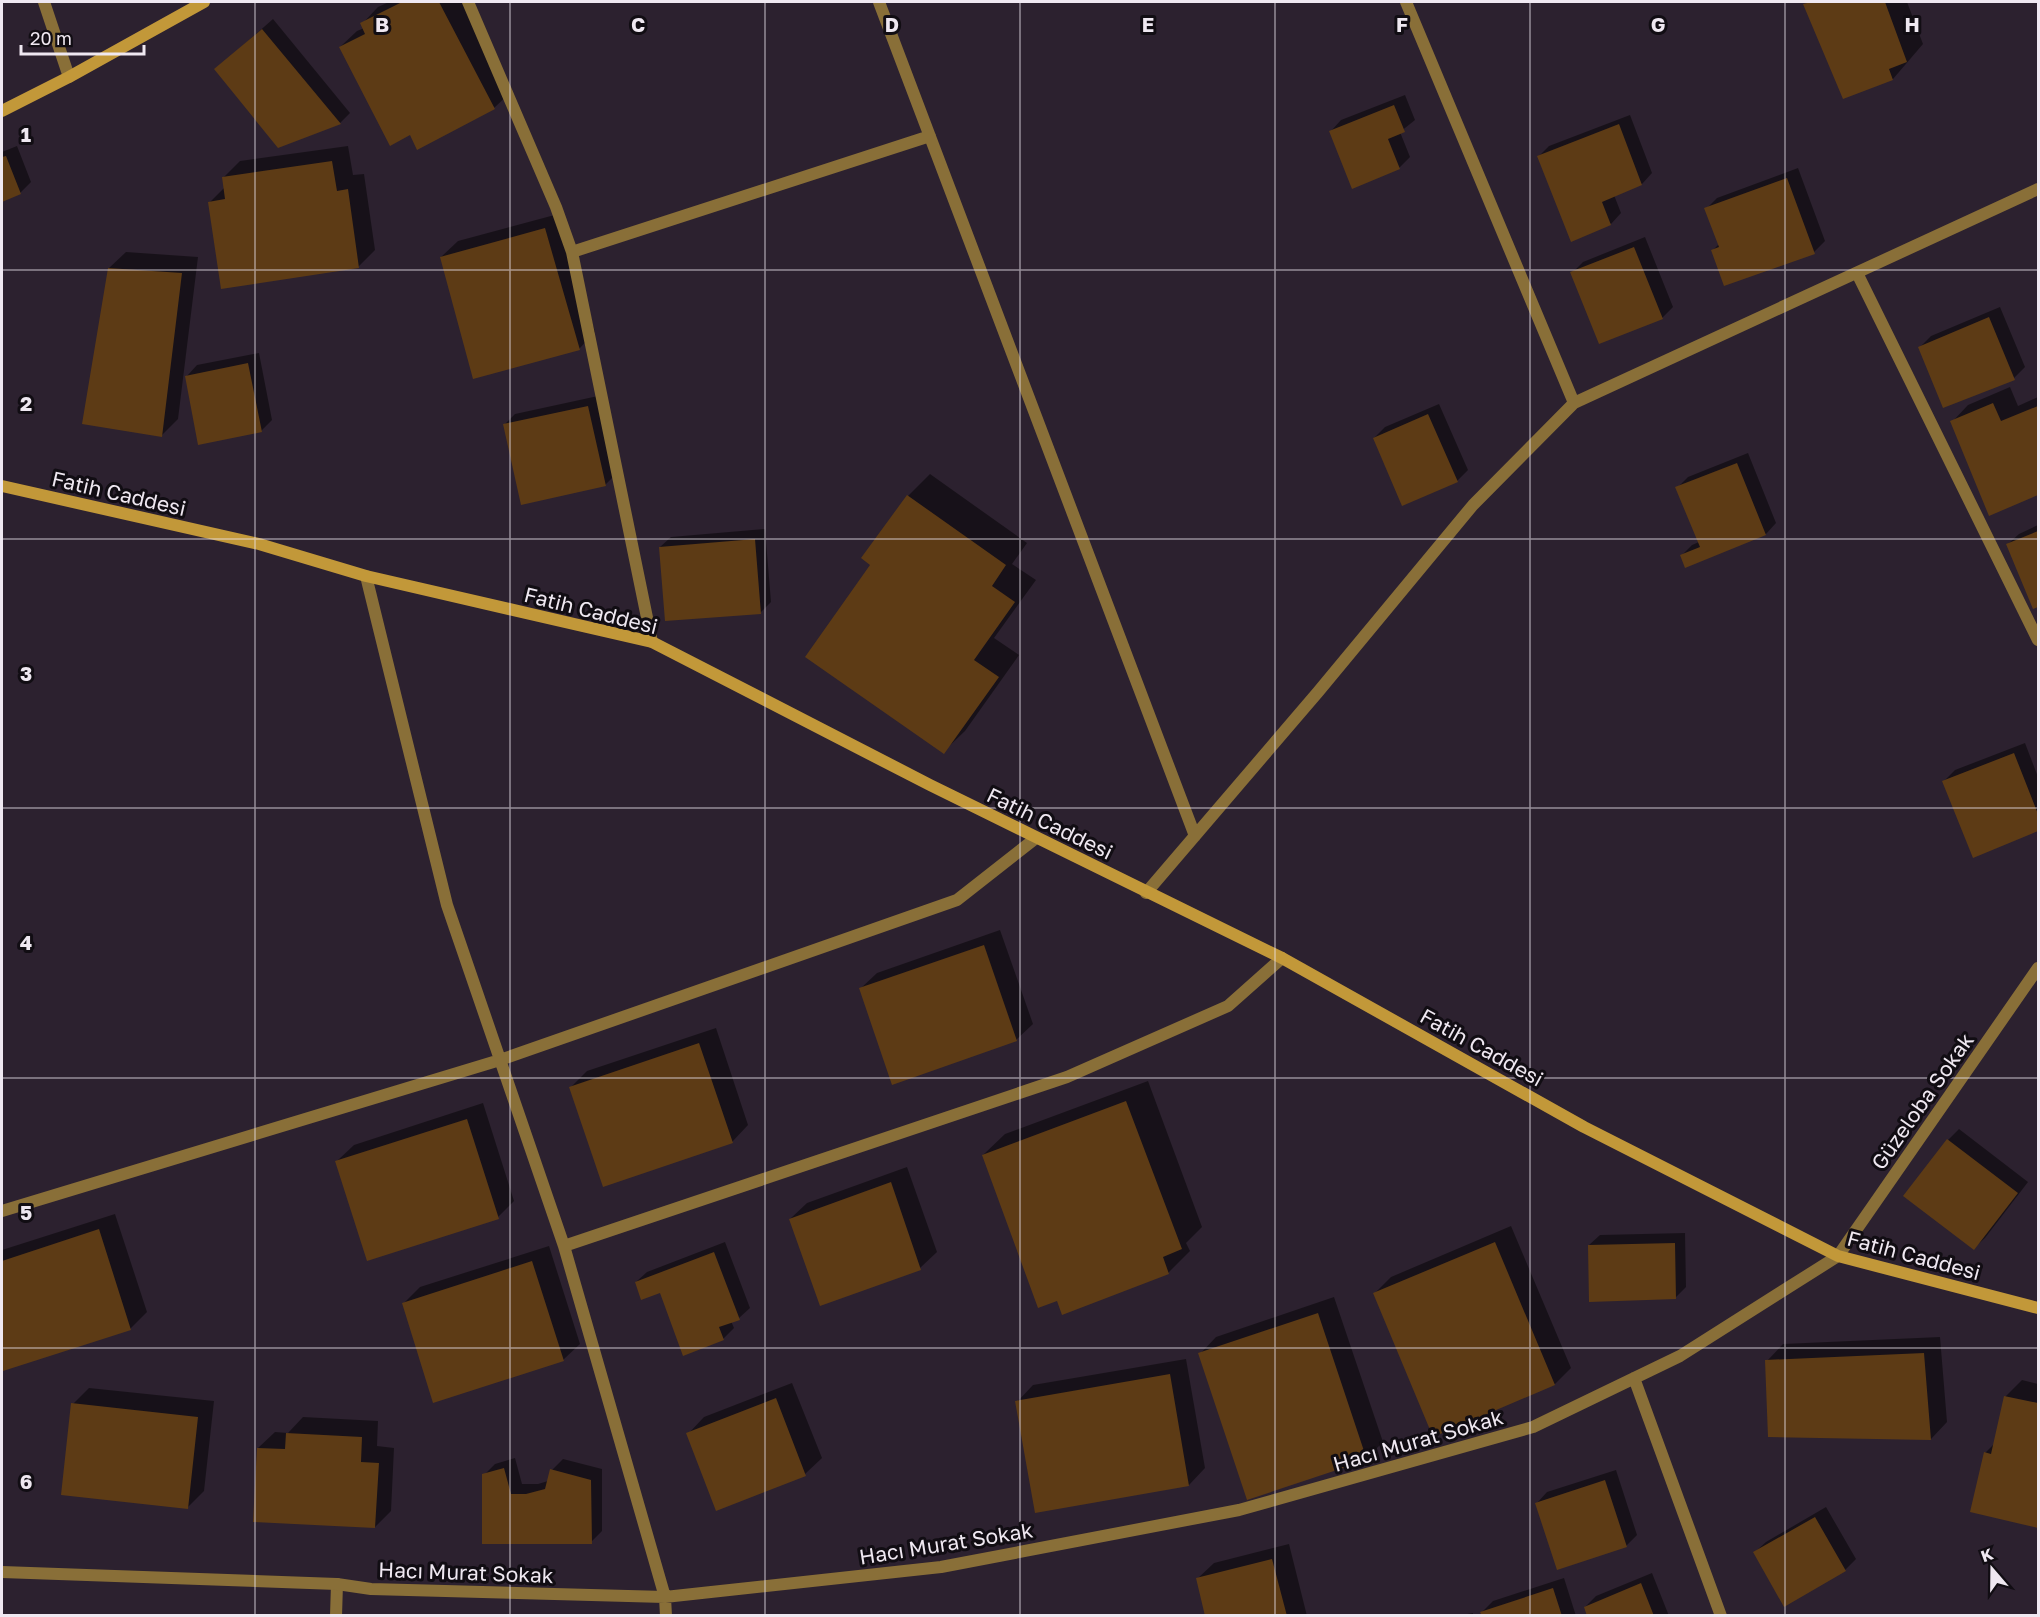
<svg xmlns="http://www.w3.org/2000/svg" width="2040" height="1617" font-family="'Golos Text',sans-serif">
<style>
.shadow{fill:#0007}
.building{fill:#5d3b15}
.lines{fill:none;stroke-linecap:round;stroke-linejoin:round}
.lane{stroke:#896f38;stroke-width:12}
.street{stroke:#896f38;stroke-width:12}
.secondary{stroke:#c29839;stroke-width:12}
.grid{fill:none;stroke:#efe8f1;stroke-width:1.5;stroke-opacity:0.55}
.labels{text-anchor:middle;dominant-baseline:central;stroke-width:6;stroke-linejoin:round;paint-order:stroke}
.street-label{font-size:21px;fill:#efe8f1;stroke:#110d13}
.grid-label{font-size:20px;text-anchor:middle;font-weight:bold;fill:#efe8f1;stroke:#110d13;stroke-width:6;stroke-linejoin:round;paint-order:stroke}
</style>
<rect width="100%" height="100%" fill="#2c212f"/>
<path class="shadow" d="M389,2H464L511,92L494,108L410,133L340,47L357,31L364,28L362,24L378,7Z
M1808,2H1907L1923,44L1893,79L1844,97L1805,5Z
M273,19L350,113L340,123L216,69Z
M1405,95L1415,120L1400,132L1410,157L1399,168L1331,131L1341,120Z
M1630,115L1652,173L1642,184L1614,195L1621,213L1611,224L1538,157L1549,146Z
M17,146L31,182L20,193L2,200V152Z
M348,146L353,175L364,174L375,250L358,267L210,202L225,187L223,178L240,161Z
M1798,168L1825,241L1814,252L1712,251L1719,244L1706,209L1717,198Z
M562,213L595,332L579,349L441,257L458,241Z
M1645,237L1673,307L1662,318L1572,273L1583,262Z
M126,252L198,257L178,419L162,435L109,268Z
M2000,307L2025,367L2014,378L1920,347L1931,336Z
M259,353L272,420L261,431L187,376L197,365Z
M2010,387L2018,406L2038,397V494L1990,514L1952,422L1968,405Z
M598,396L616,474L605,485L504,425L515,414Z
M1439,404L1468,470L1457,481L1374,438L1385,427Z
M1748,453L1776,523L1766,534L1686,566L1681,556L1692,545L1699,542L1677,488L1688,477Z
M930,474L1027,543L1012,564L1036,580L994,638L1019,655L965,731L943,752L872,564L864,558L908,496Z
M2038,525V605L2034,607L2008,544L2019,534Z
M765,529L771,602L760,613L660,547L671,537Z
M2025,743L2038,777V830L1974,856L1944,781L1955,770Z
M1000,930L1033,1024L1016,1040L860,989L877,973Z
M716,1028L748,1125L732,1142L571,1087L587,1071Z
M1148,1081L1202,1227L1186,1243L1190,1251L1168,1273L1058,1299L983,1155L1005,1134Z
M483,1103L514,1201L498,1217L337,1161L354,1145Z
M1959,1129L2028,1182L1985,1238L1974,1248L1948,1140Z
M907,1167L937,1252L920,1268L790,1219L807,1203Z
M115,1214L147,1312L130,1329L4,1369L2,1362V1250Z
M1511,1226L1571,1368L1555,1384L1434,1435L1374,1294L1391,1277Z
M1685,1233L1686,1287L1675,1298L1589,1245L1600,1235Z
M725,1242L750,1308L739,1318L731,1321L734,1328L723,1339L661,1291L636,1282L647,1272Z
M549,1246L580,1344L563,1360L403,1304L420,1287Z
M1334,1297L1383,1442L1367,1458L1248,1498L1200,1354L1216,1337Z
M1940,1337L1947,1422L1931,1439L1767,1361L1783,1344Z
M1186,1359L1205,1468L1189,1485L1017,1402L1033,1385Z
M2022,1380L2038,1384V1526L1972,1511L1985,1453L1995,1443L2006,1396Z
M792,1383L822,1458L805,1474L688,1434L704,1417Z
M89,1388L214,1401L204,1491L188,1507L73,1404Z
M303,1417L378,1421L377,1446L394,1448L391,1511L375,1527L258,1448L275,1432L288,1433Z
M515,1458L522,1484H538L548,1481L552,1470L563,1459L602,1469V1531L591,1542L484,1543V1475L495,1464Z
M1616,1470L1637,1535L1626,1546L1537,1503L1547,1492Z
M1826,1507L1856,1559L1845,1570L1755,1552L1766,1542Z
M1289,1544L1307,1616H1206L1197,1579L1214,1563Z
M1652,1573L1669,1616H1589L1585,1607L1596,1596Z
M1564,1578L1576,1616H1483L1482,1612L1493,1601Z
M1473,1613V1616H1456Z"/>
<path class="building" d="M402,2H439L495,109L417,150L410,135L390,146L339,47L365,34L360,23Z
M1811,2H1885L1907,62L1889,69L1893,80L1843,99L1803,4Z
M262,29L341,124L278,148L214,69Z
M1394,105L1405,132L1388,139L1400,169L1352,189L1329,131Z
M1619,124L1642,185L1602,202L1611,225L1571,242L1537,156Z
M6,156L21,194L2,202V157Z
M332,161L337,191L348,189L359,268L221,289L208,202L225,199L222,177Z
M1787,178L1815,254L1724,286L1711,250L1719,247L1704,208Z
M545,228L580,350L473,379L440,257Z
M1634,247L1663,319L1599,344L1570,272Z
M108,268L182,273L162,437L82,424Z
M1989,317L2015,380L1943,408L1918,347Z
M248,363L262,432L198,445L185,376Z
M1993,403L2001,421L2038,406V495L1989,516L1950,421Z
M588,406L606,486L521,505L503,424Z
M1428,414L1458,482L1402,506L1373,438Z
M1737,463L1766,535L1685,568L1680,555L1700,547L1675,487Z
M907,495L1006,565L992,586L1015,602L974,660L999,677L944,754L805,657L870,565L861,558Z
M2038,531V607L2033,609L2006,544Z
M755,539L761,614L665,621L659,547Z
M2014,753L2038,814V831L1973,858L1942,781Z
M984,945L1017,1041L892,1085L859,988Z
M699,1043L733,1143L603,1187L569,1087Z
M1126,1101L1182,1249L1163,1257L1169,1274L1062,1315L1057,1301L1038,1308L982,1155Z
M467,1119L499,1219L367,1261L335,1161Z
M1947,1139L2018,1193L1974,1250L1903,1196Z
M891,1182L921,1270L820,1306L789,1219Z
M99,1229L131,1330L3,1371L2,1261Z
M1495,1242L1555,1385L1433,1437L1373,1293Z
M1675,1243L1676,1299L1589,1302L1588,1245Z
M714,1252L740,1320L719,1327L724,1340L683,1356L660,1293L641,1300L635,1282Z
M532,1261L564,1361L433,1403L402,1303Z
M1318,1313L1367,1460L1247,1500L1198,1353Z
M1924,1353L1931,1440L1768,1437L1765,1360Z
M1170,1374L1189,1486L1035,1513L1015,1401Z
M2004,1396L2038,1403V1528L1970,1512L1984,1452L1991,1454Z
M776,1398L806,1476L716,1511L686,1433Z
M71,1403L198,1417L188,1509L61,1495Z
M286,1433L362,1437L361,1462L379,1463L375,1528L253,1522L257,1448L285,1449Z
M504,1468L511,1494H526L545,1489L550,1469L591,1480L592,1544H482V1474Z
M1605,1480L1627,1547L1557,1570L1535,1503Z
M1815,1517L1846,1571L1784,1607L1753,1552Z
M1272,1559L1287,1616H1205L1196,1578Z
M1641,1583L1654,1616H1587L1584,1607Z
M1553,1588L1562,1616H1482L1480,1612Z"/>
<g class="lines">
<path class="lane" d="M44,2L69,77
M336,1616L337,1584"/>
<path class="street" d="M468,2L556,207L572,252L652,642
M879,2L1195,836
M1406,2L1574,403
M572,252L930,136
M1857,273L2038,640
M366,576L447,905L564,1246L665,1597L666,1616
M1146,893L1318,692L1473,505L1574,403L2038,189
M2,1211L500,1060L957,900L1036,838
M564,1246L1067,1077L1228,1006L1282,958
M1634,1378L1721,1616
M2,1572L337,1584L371,1589L665,1597L941,1567L1239,1510L1533,1427L1680,1356L1838,1256L2038,968"/>
<path class="secondary" d="M2,111L69,77L204,2
M2,486L259,544L366,576L652,642L930,785L1282,958L1584,1127L1838,1256L2038,1308"/>
</g>
<path class="grid" d="M255,2V1616M510,2V1616M765,2V1616M1020,2V1616M1275,2V1616M1530,2V1616M1785,2V1616M2,270H2038M2,539H2038M2,808H2038M2,1078H2038M2,1348H2038"/>
<g class="labels">
<g class="street-label">
<text transform="translate(119 493) rotate(13)">Fatih Caddesi</text>
<text transform="translate(591 610) rotate(14)">Fatih Caddesi</text>
<text transform="translate(1050 823) rotate(26)">Fatih Caddesi</text>
<text transform="translate(1482 1047) rotate(29)">Fatih Caddesi</text>
<text transform="translate(1922 1101) rotate(-55)">Güzeloba Sokak</text>
<text transform="translate(1914 1255) rotate(15)">Fatih Caddesi</text>
<text transform="translate(1418 1440) rotate(-16)">Hacı Murat Sokak</text>
<text transform="translate(946 1543) rotate(-9)">Hacı Murat Sokak</text>
<text transform="translate(466 1572) rotate(2)">Hacı Murat Sokak</text>
</g>
</g>
<g class="grid-label">
<text x="382" y="32">B</text>
<text x="638" y="32">C</text>
<text x="892" y="32">D</text>
<text x="1148" y="32">E</text>
<text x="1402" y="32">F</text>
<text x="1658" y="32">G</text>
<text x="1912" y="32">H</text>
<text x="26" y="142">1</text>
<text x="26" y="411">2</text>
<text x="26" y="681">3</text>
<text x="26" y="950">4</text>
<text x="26" y="1220">5</text>
<text x="26" y="1489">6</text>
</g>
<rect width="2040" height="1617" fill="none" stroke="#efe8f1" stroke-width="6"/>
<g transform="translate(1992 1569) rotate(340)" stroke="#110d13" stroke-width="4.5" paint-order="stroke">
<path d="M0-4.5L10 22L0 15L-10 22Z" fill="#efe8f1"/>
<text y="-9" font-size="16" font-weight="bold" text-anchor="middle" fill="#efe8f1">K</text>
</g>
<path d="M21 45v9h123v-9" fill="none" stroke="#efe8f1" stroke-width="3"/>
<text x="30" y="45" font-size="18" fill="#efe8f1" stroke="#110d13" stroke-width="4.5" paint-order="stroke">20 m</text>
</svg>
